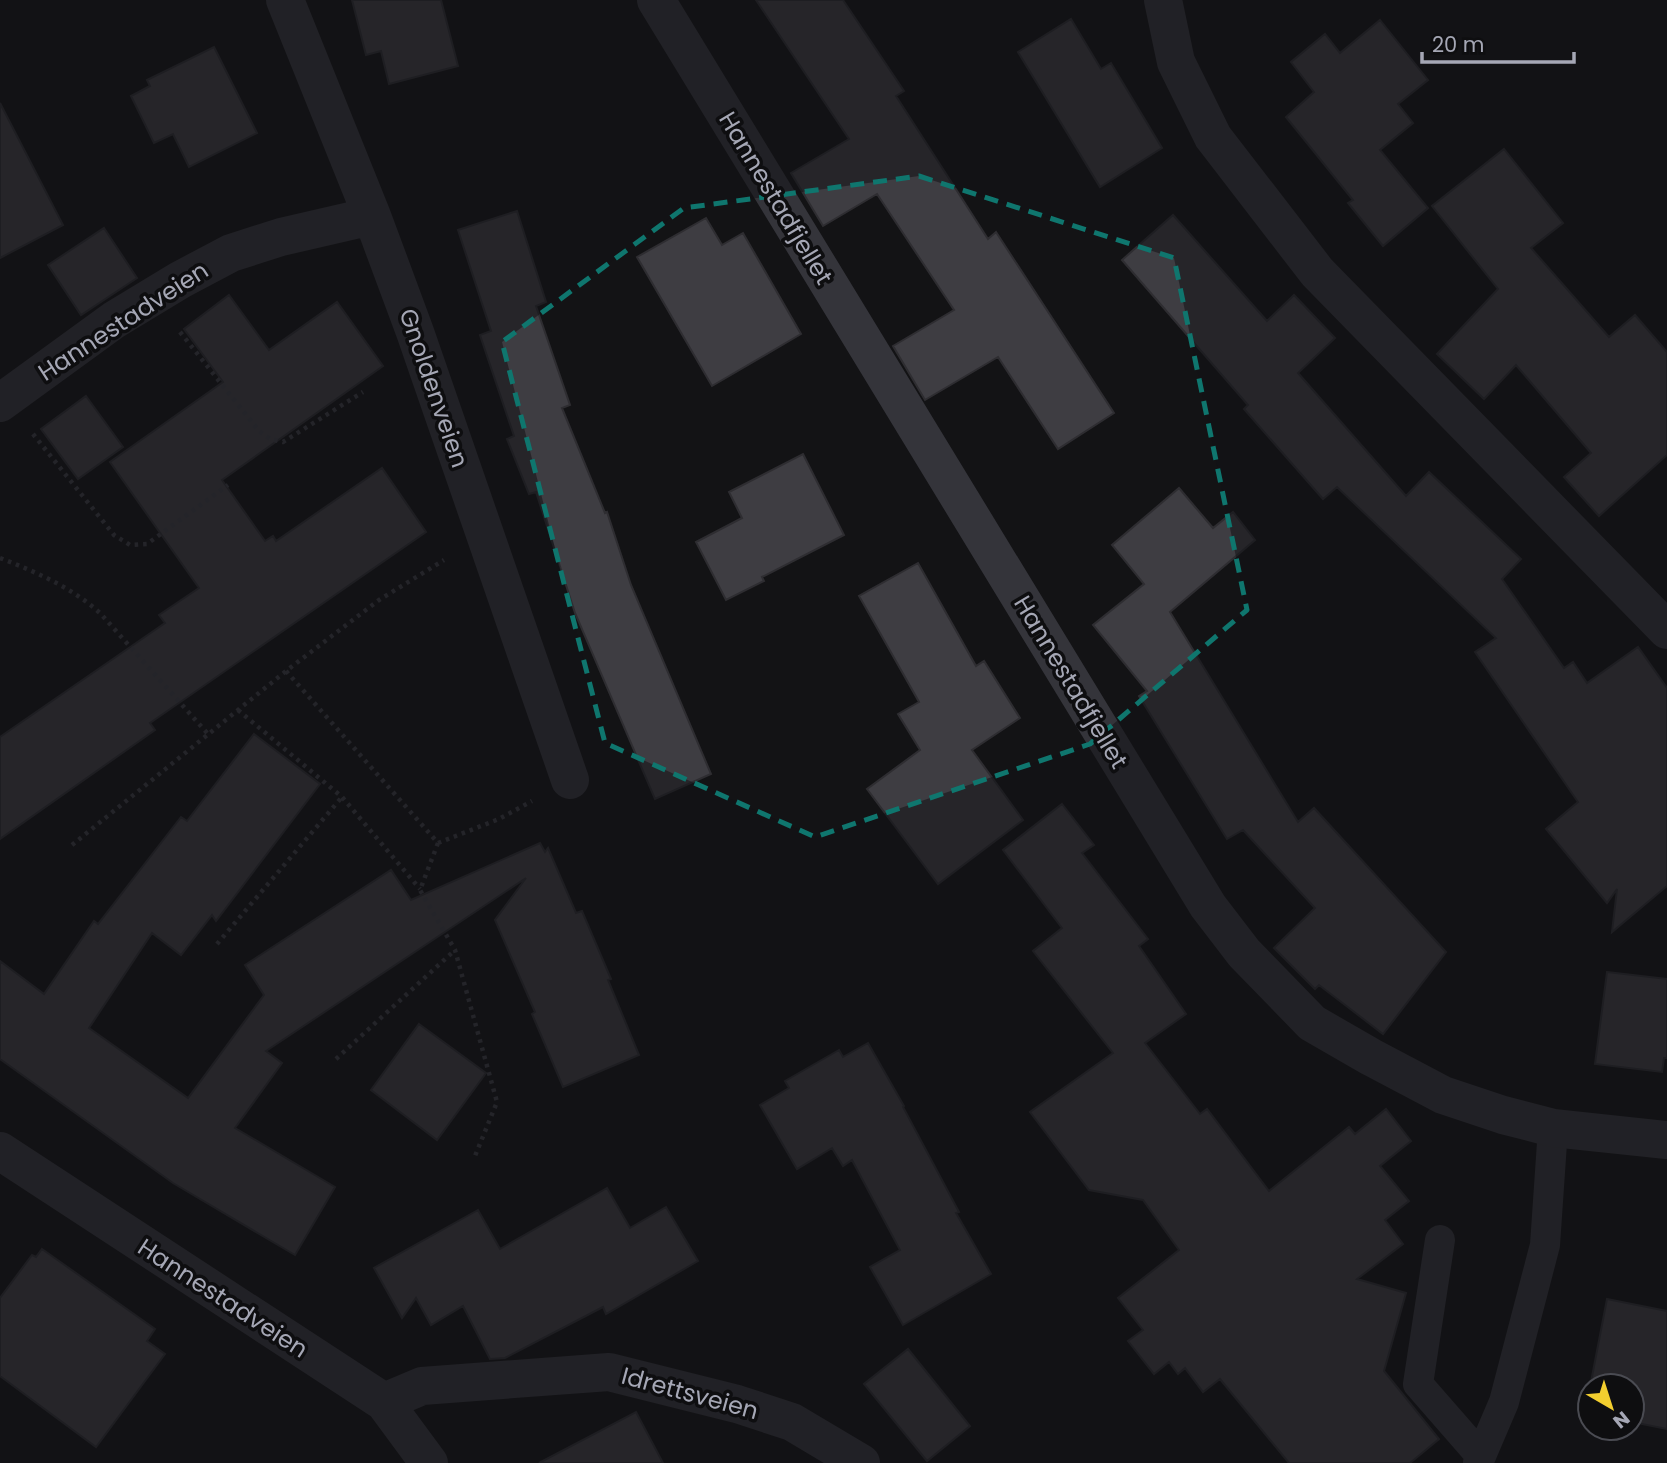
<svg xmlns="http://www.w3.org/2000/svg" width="1667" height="1463" font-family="Poppins,sans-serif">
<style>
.building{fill:#3e3d42;stroke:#2e2d31;stroke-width:2}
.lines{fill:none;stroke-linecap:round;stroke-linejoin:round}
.path{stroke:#3a3b41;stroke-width:4.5;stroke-dasharray:3.5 5;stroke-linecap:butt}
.lane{stroke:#34343a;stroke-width:30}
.street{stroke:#34343a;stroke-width:38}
.marked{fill:none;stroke:#0f766e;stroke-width:5;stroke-dasharray:14 9;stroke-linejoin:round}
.labels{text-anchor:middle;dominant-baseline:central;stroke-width:7;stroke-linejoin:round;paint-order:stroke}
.street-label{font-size:24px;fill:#a5a7b5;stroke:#0e0e10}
</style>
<rect width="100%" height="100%" fill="#131315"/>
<path class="building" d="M352,0H441L458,66L389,84L381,51L366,55Z
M756,0H843L904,91L896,96L988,239L996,232L1114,413L1058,449L998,357L925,400L893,346L954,310L877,194L823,226L791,173L849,139Z
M1071,19L1101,69L1111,63L1162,148L1100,187L1018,52Z
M1380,20L1428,80L1398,104L1413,123L1380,150L1428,208L1383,246L1348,203L1353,200L1286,117L1314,92L1291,62L1325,34L1340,53Z
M214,47L257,133L189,167L173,134L154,143L131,96L150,86L147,80Z
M0,103L63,225L0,258Z
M1504,149L1563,223L1531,248L1609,337L1635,315L1667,352V455L1599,516L1564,477L1591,453L1516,365L1484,399L1437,354L1498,289L1432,206Z
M517,211L546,302L536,306L570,405L562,408L605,513L607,512L631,585L711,774L655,799L575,613L536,492L529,494L507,439L514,436L480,335L491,331L458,230Z
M1173,215L1267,321L1294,295L1335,338L1298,373L1406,496L1429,472L1521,559L1502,579L1564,668L1573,662L1587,683L1638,647L1667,688V886L1612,932L1617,889L1607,903L1546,829L1578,802L1475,652L1496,638L1337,487L1323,499L1244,409L1248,405L1122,260Z
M706,218L722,245L743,233L801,334L712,386L637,257Z
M104,228L137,278L81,315L48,265Z
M229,295L269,350L337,302L383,366L222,480L265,541L273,536L276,541L382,468L426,532L150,723L155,730L0,839V737L165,623L159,615L199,588L110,462L223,382L184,329Z
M86,396L123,447L78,479L41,429Z
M803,454L844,535L762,577L764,581L726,600L696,542L742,518L729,492Z
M1179,488L1213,528L1233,512L1255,540L1170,612L1298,822L1314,808L1446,952L1383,1034L1319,985L1315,989L1274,948L1315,908L1243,830L1227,839L1139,696L1147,691L1093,625L1144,584L1112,545Z
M918,563L976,666L984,661L1020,718L972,750L1023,820L938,884L867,789L920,750L898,714L919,702L859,596Z
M254,734L320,784L216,921L212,915L181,955L152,933L89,1028L188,1098L264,995L245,965L391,870L411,900L540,843L545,852L548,848L576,913L582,911L611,979L608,980L639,1055L563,1087L532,1014L535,1012L495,920L526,878L266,1051L282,1063L235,1128L335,1187L295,1255L173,1183L0,1059V961L44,994L94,921L98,924L181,817L187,821Z
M1062,804L1094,845L1082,853L1148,939L1139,946L1186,1014L1145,1043L1200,1114L1207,1109L1269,1191L1349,1127L1355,1134L1386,1109L1411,1141L1380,1166L1409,1201L1385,1220L1403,1244L1357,1279L1406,1293L1384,1371L1439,1439L1410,1463H1289L1220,1379L1203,1392L1185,1368L1178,1374L1169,1362L1154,1374L1128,1341L1143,1330L1118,1298L1179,1250L1143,1200L1089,1190L1030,1112L1113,1053L1033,951L1062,928L1003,850Z
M1607,972L1667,979V1058H1664L1662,1072L1595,1064Z
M419,1024L486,1073L437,1140L371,1090Z
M868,1043L904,1106L903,1107L959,1212L956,1213L991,1274L903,1325L870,1267L900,1250L852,1160L843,1166L832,1148L797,1169L760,1105L789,1088L785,1081L839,1050L843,1057Z
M607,1188L630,1228L666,1207L698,1261L606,1314L603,1307L505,1358L490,1359L463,1306L431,1325L416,1298L402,1318L374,1268L478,1210L500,1249Z
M42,1249L155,1329L147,1341L165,1354L96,1447L0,1376V1298L32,1255L36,1257Z
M1607,1299L1667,1311V1429L1632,1422V1386H1590V1414L1585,1413Z
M908,1349L970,1426L927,1461L864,1384Z
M636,1412L663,1463H539Z"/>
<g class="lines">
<path class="path" d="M180,332L259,431L270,439L283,442L363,392
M33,434L114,535L130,545L147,544L228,485
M0,558C36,572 71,587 100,613L208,734
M286,671L438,843L499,819L532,801
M238,710L342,797L420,889
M438,843L420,890L455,950L497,1102L475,1156
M72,845L286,671L379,600L444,560
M217,944L342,797
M336,1059L455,950"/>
<path class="lane" d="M1440,1240L1418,1384L1480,1455
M1478,1463L1504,1402L1545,1245L1553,1128"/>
<path class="street" d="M285,0L372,216L415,332L570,780
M656,0L1208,906L1244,953L1312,1023L1371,1057L1443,1095L1503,1115L1553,1128L1667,1140
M1163,0L1176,62L1213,137L1317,272L1667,630
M0,403L114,320L180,280L231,253L281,237L372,216
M0,1151L384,1402L429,1463
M384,1402L422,1386L609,1372L737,1404L792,1422L861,1463"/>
</g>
<path d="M0 0H1667V1463H0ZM919,176L1174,258L1247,610L1090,744L815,837L605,743L502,342L684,208Z" fill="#131315" fill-opacity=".55" fill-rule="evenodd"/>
<path class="marked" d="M919,176L1174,258L1247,610L1090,744L815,837L605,743L502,342L684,208Z"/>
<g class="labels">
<g class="street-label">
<text transform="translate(776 198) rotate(59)">Hannestadfjellet</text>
<text transform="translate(123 321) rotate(-33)">Hannestadveien</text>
<text transform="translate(434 388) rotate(71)">Gnoldenveien</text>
<text transform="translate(1071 682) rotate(59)">Hannestadfjellet</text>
<text transform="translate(223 1298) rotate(33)">Hannestadveien</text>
<text transform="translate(690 1393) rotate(15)">Idrettsveien</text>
</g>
</g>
<g transform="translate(1611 1407) rotate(141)"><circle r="33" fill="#0e0e10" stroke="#4a4b52" stroke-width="2"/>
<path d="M0-5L12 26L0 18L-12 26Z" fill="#f2ce2f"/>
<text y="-10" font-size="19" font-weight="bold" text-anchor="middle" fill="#a5a7b5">N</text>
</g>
<path d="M1422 52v10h152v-10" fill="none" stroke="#a5a7b5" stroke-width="3.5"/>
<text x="1432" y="52" font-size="21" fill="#a5a7b5" stroke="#0e0e10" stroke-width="5" paint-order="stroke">20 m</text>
</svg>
